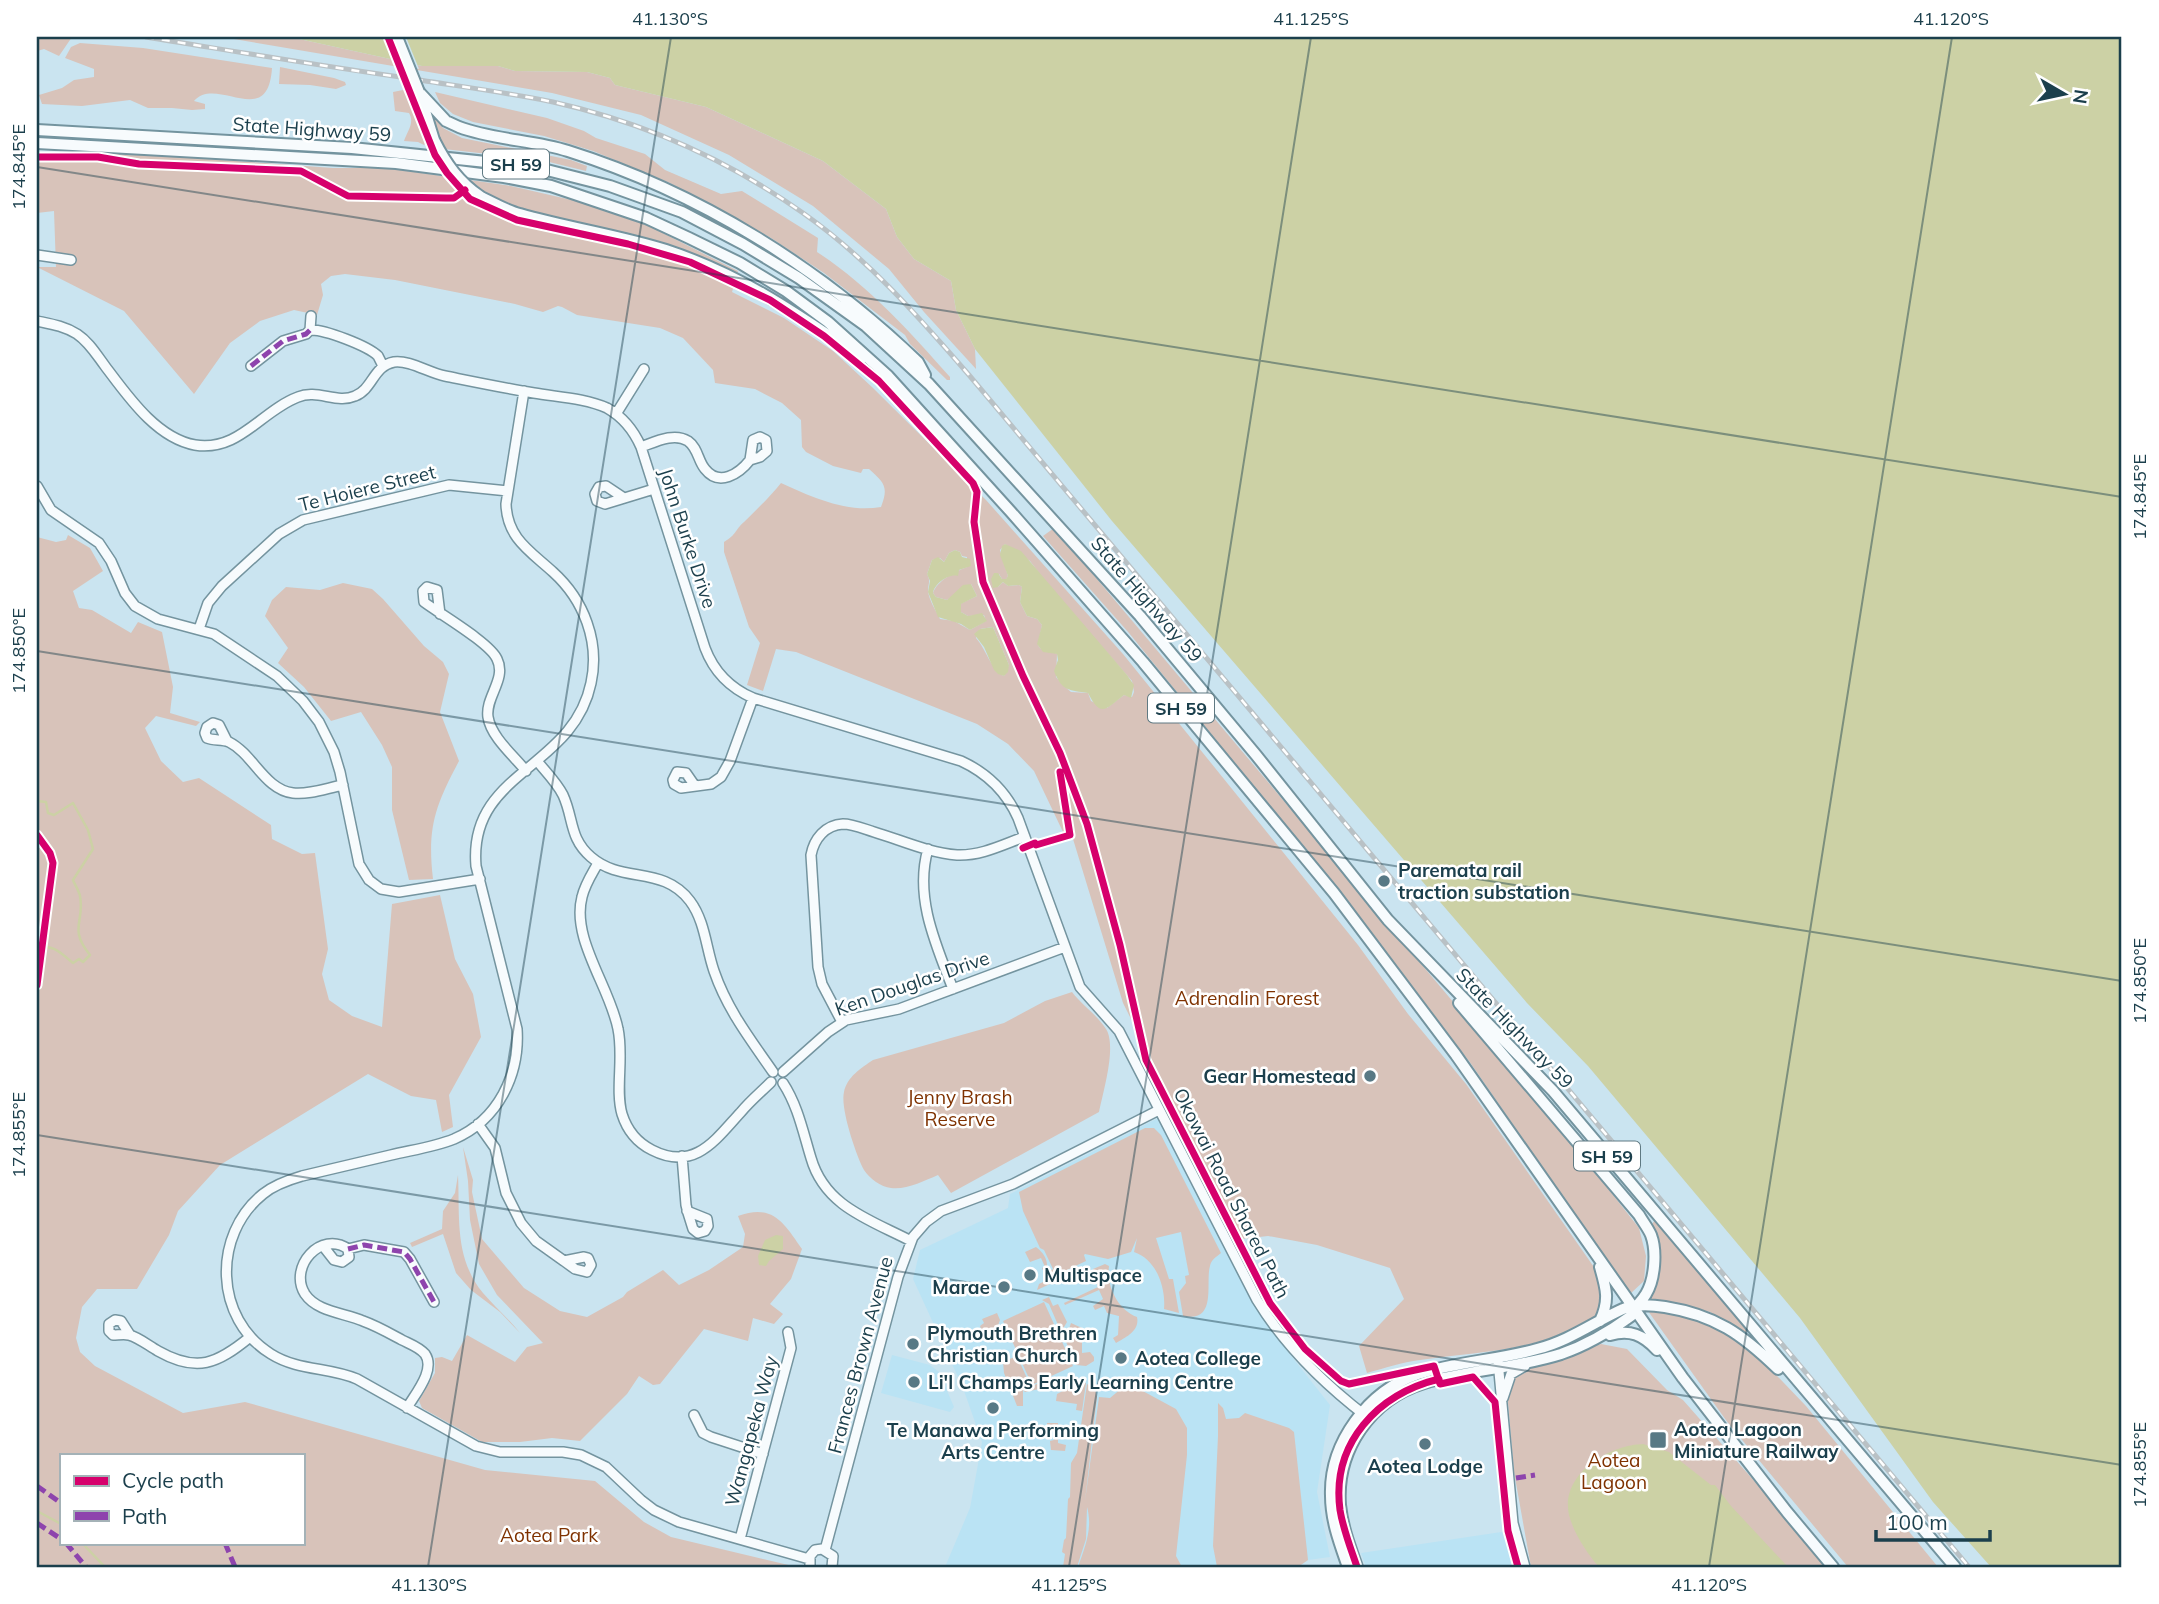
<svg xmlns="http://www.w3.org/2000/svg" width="2159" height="1604" font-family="Mulish,sans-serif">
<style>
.built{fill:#bae3f4}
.green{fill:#d8c3ba;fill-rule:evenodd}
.water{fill:#ccd1a5}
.pier{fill:#cae4f0}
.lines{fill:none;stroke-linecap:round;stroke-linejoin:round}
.stream{stroke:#ccd1a5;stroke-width:2.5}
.minor-casing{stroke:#74949f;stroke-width:12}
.major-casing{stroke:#74949f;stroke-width:14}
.minor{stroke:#f7fbfd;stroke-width:9}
.major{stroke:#f7fbfd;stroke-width:10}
.rail-casing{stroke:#b9c1c5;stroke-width:5}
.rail{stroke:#fff;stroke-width:2.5;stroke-dasharray:8;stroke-linecap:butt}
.major-bridge-casing{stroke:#74949f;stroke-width:14;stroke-linecap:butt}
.major-bridge{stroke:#f7fbfd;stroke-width:10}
.quiet{stroke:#8e44ad;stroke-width:5;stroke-dasharray:10 5;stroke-linecap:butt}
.cycleway-casing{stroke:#fff;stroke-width:11}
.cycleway{stroke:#d6006c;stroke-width:7}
.ticks{fill:none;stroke:#1b3f4c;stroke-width:2;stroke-opacity:0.45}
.poi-dot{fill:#587985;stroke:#fff;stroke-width:2.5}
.labels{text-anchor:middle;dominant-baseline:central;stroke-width:5;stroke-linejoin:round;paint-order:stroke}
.shield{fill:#fff;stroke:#5f7982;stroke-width:2}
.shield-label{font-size:18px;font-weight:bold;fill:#1b3f4c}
.street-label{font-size:19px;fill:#1b3f4c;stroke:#fff}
.poi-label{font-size:19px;font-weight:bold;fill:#1b3f4c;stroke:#fff;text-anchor:start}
.park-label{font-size:19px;fill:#7f3201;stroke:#fff}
.neatline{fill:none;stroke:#1b3f4c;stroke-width:2.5}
.ticks-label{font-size:18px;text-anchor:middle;fill:#1b3f4c}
</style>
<rect width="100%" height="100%" fill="#cae4f0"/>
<path class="built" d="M1158,1118L1269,1328L1330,1405L1317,1492L1330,1557L1308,1560L1298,1567H945L970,1508L982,1442L963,1388L913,1279L920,1250L1008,1208L1010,1194Z
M892,1355L930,1365L939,1372L954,1407L950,1412L881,1393Z
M1508,1531L1516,1567H1366L1361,1553Z"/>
<path class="green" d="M37,37H72L59,56L44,49L37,51Z
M222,37H290L422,66H498L515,71L587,72L610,78L615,85L706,107L823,161L886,209L897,237L914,259L951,281L956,310L975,349L976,369L924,312L889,269L813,206L729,155L641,115L552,93Z
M80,43L143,48L272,68C268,131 217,75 194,101L205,104V109L192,110L172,108H148L130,100L82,106L42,104L39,95L62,88L74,80L94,77V69L65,58L71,47Z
M280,67L334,78L345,82L346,85L336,89L310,85L279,84Z
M403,90L408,91L428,141L424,145L418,142L404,141C407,132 415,123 409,113L395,111L393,92Z
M435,92L547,118L584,131L596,138L645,154L665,170L721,194L742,191L818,238L817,252C868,285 910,332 950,377V380H947L910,344L905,335L824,273L771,238L670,183L593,151L544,136L473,122L453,114L440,103Z
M434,117L443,128L462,138L571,160L587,166L586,171L541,160L444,149L431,119Z
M37,154H140L333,168H387L511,186L576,201L647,225L738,271L732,292L784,318L833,351L872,387L986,500L1123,654L1358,945L1408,1014L1466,1084L1596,1270C1602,1286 1608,1301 1596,1316C1590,1323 1581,1326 1573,1330C1524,1352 1472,1352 1420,1360C1402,1362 1385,1368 1367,1373L1359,1346L1404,1299L1390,1268L1317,1245L1268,1236L1241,1239L1123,1003L1073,839L1063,832L1034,771L1008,744L977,724L796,652L776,649L763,691L747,685L760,643L749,627L724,552V542C737,534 734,531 744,522C757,509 769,498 781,483C812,497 846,513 881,507C889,486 884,483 869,469H863L861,473L833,466L806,452L802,447L801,420L782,403L755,389L715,383L713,370L683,338L660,328L577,315L562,307L558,306L543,312L515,304L395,280L345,274L331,276L321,284L323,295L317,315L294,310L260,321L230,343L194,394L124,311L37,267H56L54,211L37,213ZM1005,544L1030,561L1048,585L1132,681L1134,692L1132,697L1124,695L1107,708L1091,701L1088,693L1071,692L1062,684L1056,677L1057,654C1049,649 1043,654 1038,645L1042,625L1037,619L1027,616L1020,602L1022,587L1019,585L1008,586L1003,582L998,587L999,574L1002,579L1006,580L1008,576L1000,550ZM955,550L960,552L962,556L967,557V567C954,572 937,581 933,593L936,597L947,600L971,584L977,596L960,604L961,612L968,616L984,615L986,621L970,630L954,621L940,619C936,611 929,600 928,591C928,584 931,581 927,574L932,560L940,558L944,562L949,553ZM993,627L1009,665L1004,676C991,670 986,649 976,638L980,629Z
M1054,528L1577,1149L1639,1228L1646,1256L1644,1281L1630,1294L1469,1061L1210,733L1129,633L1043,536Z
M68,535L90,548L103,571L73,591L79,608L92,610L131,633L138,622L162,632L173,687L170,713L200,722L196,726L156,716L145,728L161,761L183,782L199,778L271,825L272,839L302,854L315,853L328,949L322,974L329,1000L352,1016L382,1027L392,904L440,895L455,959L473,994L481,1037L449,1095L453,1127L442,1132L436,1100L411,1096L368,1074L220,1165L178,1211L169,1235L137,1289H97L82,1307L76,1338L80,1352L95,1366L183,1413L245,1402L485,1470L595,1481L644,1522L671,1537L797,1567H37V537L56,542L66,540ZM303,1455V1543H61V1455Z
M343,583L372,589L383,599L424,646L443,662L449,674L440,712L459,761C435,806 427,828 433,879L409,880L392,810V767L382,745L361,712L331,721L304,687L278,663L288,648L265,616L272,600L286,587L320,590Z
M1072,992C1082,1005 1098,1016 1106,1029C1117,1046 1103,1092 1099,1112L951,1193L938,1175C924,1181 906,1190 891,1188C881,1187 869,1178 864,1170C856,1155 840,1108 844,1092C847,1077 861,1068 873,1060L1004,1023L1045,1001Z
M1145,1128H1154L1161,1135L1221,1253C1216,1257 1211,1260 1210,1266C1205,1283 1218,1323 1183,1316L1179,1292L1186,1283L1185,1276L1189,1275L1181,1232L1156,1238L1169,1279H1173L1179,1313L1164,1309C1166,1287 1156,1259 1134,1252L1137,1238L1131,1252L1108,1259L1085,1254L1084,1255L1086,1261L1052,1277L1050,1280V1271L1053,1269L1044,1250L1040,1248L1023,1211L1019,1192Z
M463,1147L473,1180L472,1192L482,1239L524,1288L560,1311L587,1317L623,1297L627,1292L663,1270L679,1285L709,1270L743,1247L745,1234L738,1216C773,1203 784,1223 802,1249L791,1279L770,1304L783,1314L774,1324L753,1318L748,1341L704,1329L660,1384L653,1385L639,1376L627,1394L580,1441L552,1438L520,1442H482L422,1408L419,1401L435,1373V1358L442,1357L452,1361L467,1335L515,1362L527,1347L543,1343L497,1295L479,1264L470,1220L468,1181Z
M458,1175C460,1217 454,1258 483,1293C495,1307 509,1319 520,1333L500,1312L471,1290L456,1273L443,1234L412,1247L410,1243L442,1229L443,1211L455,1193Z
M1655,1220L1749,1330L1744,1333L1710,1312L1649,1300L1659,1271L1660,1245L1652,1224Z
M1036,1247C1054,1261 1043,1270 1050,1284L1037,1290L1039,1284L1047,1280L1042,1268L1045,1267L1041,1258L1030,1262L1025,1252Z
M1105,1264L1109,1266C1106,1286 1118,1310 1137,1317C1140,1331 1126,1337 1116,1343L1113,1338L1118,1335L1119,1316L1107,1313L1104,1306L1095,1310L1093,1306L1103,1299L1099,1290L1065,1305L1064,1303L1098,1287L1093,1269Z
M1049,1297L1053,1306L1058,1304L1067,1322L1061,1332L1049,1304L1042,1300Z
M1044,1302L1073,1366L1032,1385L1003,1321Z
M1660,1310L1704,1321L1730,1335L1757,1355L1806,1406L1938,1567H1848L1728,1423L1648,1311Z
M997,1313L1000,1320L994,1337L990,1339L984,1336L980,1326L984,1323L982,1319Z
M1071,1323L1082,1328V1353L1090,1352L1094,1357V1361L1086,1366L1076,1365L1063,1335L1068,1332Z
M1601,1344L1627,1349L1667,1390L1683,1400L1830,1567H1531L1514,1472L1508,1403V1391L1513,1377L1523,1369Z
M1017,1356L1030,1385L1033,1386L1042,1381L1044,1388L1025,1392L1023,1390V1406H1017L1004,1373L1003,1362L1008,1364L1005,1361Z
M1080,1382L1086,1383L1082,1411L1076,1410L1077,1404L1056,1401L1057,1394Z
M1128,1383L1176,1409L1187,1428V1455L1176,1556L1182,1567H1078C1085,1547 1093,1528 1087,1507L1086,1539L1077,1567H1063L1065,1554L1062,1552L1064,1540L1066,1538L1068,1499L1070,1497L1071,1463L1077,1453L1087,1384L1095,1389L1097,1397L1085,1501L1099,1397L1110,1398Z
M1218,1403L1223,1408L1226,1419L1239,1418L1245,1413L1289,1428L1294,1432L1308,1560L1298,1567H1217L1213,1546L1218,1436Z
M1047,1423H1058V1443L1066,1445L1065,1451L1051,1450L1050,1441L1054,1440V1427L1047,1426Z"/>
<path class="water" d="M290,37H2122V1567H1991L1933,1502L1800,1318L1588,1066L1527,1003L1112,521L975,349L956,310L951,281L914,259L897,237L886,209L823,161L706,107L615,85L610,78L587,72L515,71L498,66H422Z
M1005,544L1021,551L1127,675L1134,685L1131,698L1124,695C1105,710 1101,718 1088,693C1070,690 1062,692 1054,671L1058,660L1057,654L1043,652L1037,644L1042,625L1037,619L1027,616L1020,602L1022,587L1019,585L1008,586L1003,582L998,587L993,588L991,579L994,573H998L1002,579H1006L1008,576L1000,555L1002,546Z
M955,550L960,552L962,557L970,559L971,566L959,570L958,576C949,573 934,584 933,593L936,597L947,600L963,585L971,584L977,596L961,604V612L968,616L982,613L987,621L970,630L961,624L938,617L928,592L930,581L927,574L932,560L938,557L944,562L949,553Z
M993,627L1009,665L1008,672L1004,676L998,674L994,670L984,647L974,634L980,629Z
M776,1235L783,1236V1249L769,1261L766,1266L759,1265L758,1256L765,1240Z
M1643,1444L1669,1452L1711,1485H1715L1731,1506L1788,1567H1599C1587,1553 1574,1534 1569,1515C1560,1474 1609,1445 1643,1444Z"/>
<path class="pier" d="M387,37H406L419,69L397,63Z"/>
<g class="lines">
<path class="stream" d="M37,801L46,802L48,813L54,815L73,803L88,830L93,849L73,880C75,885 79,891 80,896C85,922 68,928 90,955L83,962L79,959L73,963C58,951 57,947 37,946
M37,1511L61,1524
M82,1543L105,1567"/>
<g class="minor-casing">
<path id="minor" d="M37,255L71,260
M311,316L310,330C324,329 368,346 378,356C379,358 382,364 383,366
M37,321C51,324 64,326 77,334C89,342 96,354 105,366C127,395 156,438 195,445C239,452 261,411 298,397C317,389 337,404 355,396C373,389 373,366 394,362C410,360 429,373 445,376C475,382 504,388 534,393C557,397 585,398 607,408C623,417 634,431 641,447L705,648C714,672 730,688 753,698L961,761C987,773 1006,791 1018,818L1080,987L1119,1031L1257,1300C1285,1346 1324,1384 1367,1417
M251,366L283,341L306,334L310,330
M524,391L506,504C507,538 530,551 553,572C584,600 600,642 591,683C573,770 468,771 476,866L517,1029C520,1075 498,1120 454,1139C434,1147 412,1150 391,1155C361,1162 331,1169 302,1176C288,1180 274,1185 263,1194C212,1235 214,1319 271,1354C298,1371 329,1367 357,1379L476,1446L500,1452H563L581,1455L606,1467L641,1500L654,1510L679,1522L809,1559
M616,414L644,369
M760,437L766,440L767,451L760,457L750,460L753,440Z
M641,447C655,442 674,432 688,441C698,448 698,461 705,469C719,487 739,474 750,460
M37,486L51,510L99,543L111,561L125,593L135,606L158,619L214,634L277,676L303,701L319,722L334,752L340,772L359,864L369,880L381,889L399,892L480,879
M624,498L606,486L599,487L595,494L597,501L605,504L654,489
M440,614L437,590L427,587L423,591L424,602C440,614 490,643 497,659C507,679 485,697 488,717C491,737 514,756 526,771
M199,629L208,603L222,586L279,534L303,520L449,485L508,491
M227,741L219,725L213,723L207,727L205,733L207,738C214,741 222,739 229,742C253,754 265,790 293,793C309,795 327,788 343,785
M537,761C546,772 557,783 563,795C574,819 569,838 591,857C622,884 663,865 690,901C705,921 706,948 714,971C727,1009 750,1039 773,1072
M695,786L686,773L677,772L673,780L674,784L681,788L711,784L721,777L730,761L753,698
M928,849C914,897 936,945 953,989
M598,863C592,874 585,884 582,897C571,939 610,987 618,1029C624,1057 615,1090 622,1114C627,1130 638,1143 652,1150C695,1172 716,1139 741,1112C750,1101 761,1092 771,1082
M842,1022L822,984L818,967L811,855C814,839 825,825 843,824C853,824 864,829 874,832C901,840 929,853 957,855C981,856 1002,845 1024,837
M783,1072L828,1032L846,1020L899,1009L1065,947
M783,1083C798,1106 803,1132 811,1158C825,1207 871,1220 911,1241
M478,1124L495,1148L506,1193L521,1223L536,1241L564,1261L584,1257L588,1258L591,1265L587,1272L575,1269L564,1261
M682,1156L686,1205L688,1213L693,1229L698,1233L705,1231L708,1226L707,1219L687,1211
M323,1246L334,1260L342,1262L349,1257L348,1249C321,1230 288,1267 305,1294C317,1312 345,1313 363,1321C377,1326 389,1333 402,1340C410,1344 419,1347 425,1354C436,1370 415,1394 407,1408
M348,1249L364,1245L404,1252L410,1259L434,1302
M130,1335L121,1321L115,1320L109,1324V1331L113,1335C118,1335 124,1334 129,1335C138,1337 149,1346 158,1351C197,1373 217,1364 250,1337
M1498,1361L1513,1523L1525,1567
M1503,1398L1511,1374L1525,1366
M694,1415L703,1433L711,1437L763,1454
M740,1539L791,1348L788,1332
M825,1550L898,1277L913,1237L926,1222L941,1211L1013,1184L1159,1110
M810,1567V1556L815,1550L822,1549L833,1556L832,1567"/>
</g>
<g class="major-casing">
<path id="major" d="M419,92L446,121L459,127C494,140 533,140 568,151C699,192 820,268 918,362L925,375
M421,98L434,140
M37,130L352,148L535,167L610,186L682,212L743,244L799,278L866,326L929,384L1140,616L1256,755L1388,920L1553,1091L1955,1567
M37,143L396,163L504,177L551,186L646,218L689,238L740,263L786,291L828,322L888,376L1011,512L1143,662L1334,893L1456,1055L1683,1378L1787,1512L1833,1567
M481,197C494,203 507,211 520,214C569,228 618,235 666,250C742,275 797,314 862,358
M1600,1321C1610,1300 1606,1288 1600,1267
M1610,1335C1630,1329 1643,1335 1657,1350
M1348,1567C1340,1544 1331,1521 1331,1496C1329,1443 1368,1391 1418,1374C1456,1362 1498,1360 1537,1349C1569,1341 1594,1322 1623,1309C1635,1304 1652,1305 1665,1307C1715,1315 1742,1334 1778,1369
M1357,1567C1350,1547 1342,1526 1340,1505C1336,1450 1371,1399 1424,1383C1469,1370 1517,1368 1561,1354C1587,1345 1609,1332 1631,1316C1634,1306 1641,1303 1646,1294C1655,1279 1657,1251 1651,1235C1648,1228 1643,1222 1639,1215L1459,1003"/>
</g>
<use href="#minor" class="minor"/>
<use href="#major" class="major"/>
<g class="rail-casing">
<path id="rail" d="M146,37C233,51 320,66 407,78C456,86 505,92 553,102C643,122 728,160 803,213C867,258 918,316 969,375L1969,1567"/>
</g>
<use href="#rail" class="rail"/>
<g class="major-bridge-casing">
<path id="major-bridge" d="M397,37L419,92
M434,140C446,164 459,182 481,197"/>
</g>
<use href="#major-bridge" class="major-bridge"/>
<path class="quiet" d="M251,366L283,341L306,334L310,330
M348,1249L364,1245L404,1252L410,1259L434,1302
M1516,1478L1535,1475
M37,1486L61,1503
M37,1523L61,1539
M66,1543L86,1567
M225,1543L235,1567"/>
<g class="cycleway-casing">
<path id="cycleway" d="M388,37L435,155L447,173L470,199L517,220L628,244L690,262L770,300L824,336L879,381L973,483L977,492L974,522L983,582L1023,676L1060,753L1087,824L1120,945L1146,1060L1270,1303L1305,1349L1341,1381L1349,1384L1434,1366L1440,1384L1473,1377L1495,1402L1508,1531L1518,1567
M37,157H98L139,164L301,171L348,196L446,198H454L465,190
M37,835L50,853L53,863L37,985
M1023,848L1035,843L1036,845L1070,835L1060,772
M1357,1567C1351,1549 1343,1529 1340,1510C1331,1443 1378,1394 1439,1379"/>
</g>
<use href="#cycleway" class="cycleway"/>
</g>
<path class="ticks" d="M37,167L2122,497M37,651L2122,981M37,1135L2122,1465M428,1567L671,37M1069,1567L1311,37M1709,1567L1952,37"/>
<g class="poi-dot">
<circle cx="1384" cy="881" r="7"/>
<circle cx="1370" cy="1076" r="7"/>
<circle cx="1030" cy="1275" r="7"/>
<circle cx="1004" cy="1287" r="7"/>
<circle cx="913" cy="1344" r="7"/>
<circle cx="1121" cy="1358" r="7"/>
<circle cx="914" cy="1382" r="7"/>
<circle cx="993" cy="1408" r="7"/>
<rect x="1649" y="1431" width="18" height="18" rx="3.5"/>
<circle cx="1425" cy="1444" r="7"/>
</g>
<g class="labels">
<g class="shield">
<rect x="483" y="149.5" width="66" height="29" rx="5"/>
<rect x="1148" y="693.5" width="66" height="29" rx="5"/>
<rect x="1574" y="1141.5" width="66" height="29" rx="5"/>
</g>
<g class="shield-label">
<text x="516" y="164">SH 59</text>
<text x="1181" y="708">SH 59</text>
<text x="1607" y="1156">SH 59</text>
</g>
<g class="street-label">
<text transform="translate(312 129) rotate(4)">State Highway 59</text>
<text transform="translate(367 488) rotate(-14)">Te Hoiere Street</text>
<text transform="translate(688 538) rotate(72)">John Burke Drive</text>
<text transform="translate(1147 599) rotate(49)">State Highway 59</text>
<text transform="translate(912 983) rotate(-19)">Ken Douglas Drive</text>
<text transform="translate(1515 1028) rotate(46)">State Highway 59</text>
<text transform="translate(1232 1193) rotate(63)">Okowai Road Shared Path</text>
<text transform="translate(860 1355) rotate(-75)">Frances Brown Avenue</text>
<text transform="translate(751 1431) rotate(-75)">Wangapeka Way</text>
</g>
<g class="poi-label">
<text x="1398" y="870">Paremata rail<tspan x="1398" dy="22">traction substation</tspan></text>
<text x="1356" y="1076" text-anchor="end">Gear Homestead</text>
<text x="1044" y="1275">Multispace</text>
<text x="990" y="1287" text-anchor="end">Marae</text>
<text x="927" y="1333">Plymouth Brethren<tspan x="927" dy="22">Christian Church</tspan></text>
<text x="1135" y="1358">Aotea College</text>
<text x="928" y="1382">Li'l Champs Early Learning Centre</text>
<text x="1674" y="1429">Aotea Lagoon<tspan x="1674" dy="22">Miniature Railway</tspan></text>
<text x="993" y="1430" text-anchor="middle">Te Manawa Performing<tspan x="993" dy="22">Arts Centre</tspan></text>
<text x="1425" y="1466" text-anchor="middle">Aotea Lodge</text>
</g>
<g class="park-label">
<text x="1247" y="998">Adrenalin Forest</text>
<text x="960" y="1097">Jenny Brash<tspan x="960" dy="22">Reserve</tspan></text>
<text x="1614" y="1460">Aotea<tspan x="1614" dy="22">Lagoon</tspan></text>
<text x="549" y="1535">Aotea Park</text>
</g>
</g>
<rect width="2159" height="1604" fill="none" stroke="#ffffff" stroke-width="77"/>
<rect x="60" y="1454" width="245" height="91" fill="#ffffff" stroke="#a4b2b7" stroke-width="2"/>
<rect x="74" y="1476" width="35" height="10" fill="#d6006c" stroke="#a4b2b7" stroke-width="2"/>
<text x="122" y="1488" font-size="21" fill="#1b3f4c">Cycle path</text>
<rect x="74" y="1511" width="35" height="10" fill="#8e44ad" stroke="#a4b2b7" stroke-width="2"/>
<text x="122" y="1524" font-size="21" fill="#1b3f4c">Path</text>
<g transform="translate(2064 94) rotate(99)" stroke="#ffffff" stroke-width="5" paint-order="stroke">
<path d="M0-5L12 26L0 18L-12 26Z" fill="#1b3f4c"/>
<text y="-10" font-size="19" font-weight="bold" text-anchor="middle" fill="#1b3f4c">N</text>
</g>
<path d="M1876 1530v10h114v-10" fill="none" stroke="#1b3f4c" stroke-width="3.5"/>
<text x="1886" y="1530" font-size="21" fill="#1b3f4c" stroke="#ffffff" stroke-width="5" paint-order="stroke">100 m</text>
<rect x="38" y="38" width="2082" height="1528" class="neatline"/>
<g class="ticks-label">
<text x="670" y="25">41.130°S</text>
<text x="1311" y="25">41.125°S</text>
<text x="1951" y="25">41.120°S</text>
<text transform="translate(19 167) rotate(-90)" y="6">174.845°E</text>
<text transform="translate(2140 497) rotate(-90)" y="6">174.845°E</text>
<text transform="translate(19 651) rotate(-90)" y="6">174.850°E</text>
<text transform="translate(2140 981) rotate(-90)" y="6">174.850°E</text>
<text transform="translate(19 1135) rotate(-90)" y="6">174.855°E</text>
<text transform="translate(2140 1465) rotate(-90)" y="6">174.855°E</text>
<text x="429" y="1591">41.130°S</text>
<text x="1069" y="1591">41.125°S</text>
<text x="1709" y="1591">41.120°S</text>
</g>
</svg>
